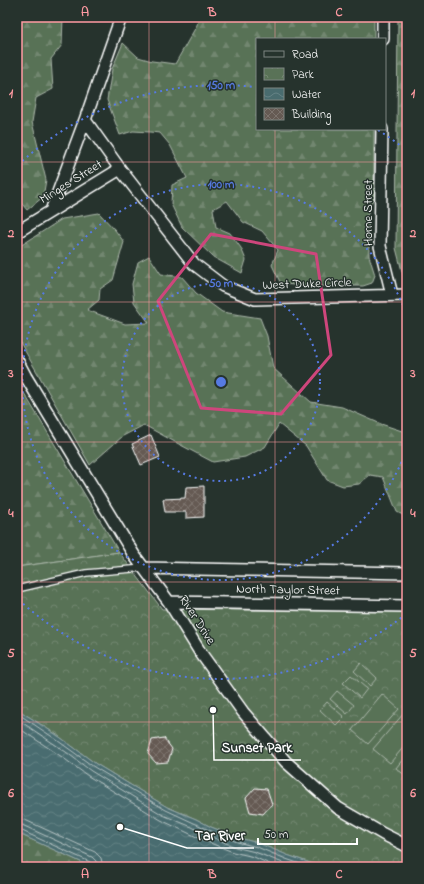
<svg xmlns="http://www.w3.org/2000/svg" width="424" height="884" font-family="'Indie Flower',sans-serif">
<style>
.forest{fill:url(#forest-firs);stroke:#acb8ab}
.park{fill:url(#park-crowns);stroke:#acb8ab}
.pitch{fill:#597257;stroke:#acb8ab}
.water{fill:url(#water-waves);stroke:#92a7a9}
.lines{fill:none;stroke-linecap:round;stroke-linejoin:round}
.shore{stroke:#b6c4c5;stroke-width:1}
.building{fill:url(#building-cross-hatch);stroke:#fff}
.service-casing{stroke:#fff;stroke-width:8}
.minor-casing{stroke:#fff;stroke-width:14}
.service{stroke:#26332d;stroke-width:5.5}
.minor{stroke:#26332d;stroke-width:11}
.marked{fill:none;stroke:#ce467c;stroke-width:3;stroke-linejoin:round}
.grid{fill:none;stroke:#ff9aa2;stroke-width:1;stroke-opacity:0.55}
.ring{fill:none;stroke:#567ae2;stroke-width:2;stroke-dasharray:2 4}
.labels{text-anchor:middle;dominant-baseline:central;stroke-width:3;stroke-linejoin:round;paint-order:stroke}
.street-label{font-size:13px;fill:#fff;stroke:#26332d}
.centre{fill:#567ae2;stroke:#26332d;stroke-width:2}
.ring-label{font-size:12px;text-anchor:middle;font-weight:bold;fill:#567ae2;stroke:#26332d;stroke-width:3;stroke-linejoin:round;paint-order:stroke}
.leader{fill:none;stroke:#fff;stroke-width:1.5}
.callout-dot{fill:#fff;stroke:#26332d;stroke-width:1.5}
.callout-label{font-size:14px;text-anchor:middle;font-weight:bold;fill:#fff;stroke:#26332d;stroke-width:3;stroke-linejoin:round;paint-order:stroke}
.neatline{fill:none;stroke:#ff9aa2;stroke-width:1.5}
.grid-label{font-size:13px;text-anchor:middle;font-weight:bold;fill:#ff9aa2}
</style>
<defs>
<pattern id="forest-firs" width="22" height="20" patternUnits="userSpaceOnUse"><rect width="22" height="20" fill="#597257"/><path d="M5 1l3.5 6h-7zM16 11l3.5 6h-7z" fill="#728770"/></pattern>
<pattern id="park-crowns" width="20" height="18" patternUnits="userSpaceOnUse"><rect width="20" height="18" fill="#597257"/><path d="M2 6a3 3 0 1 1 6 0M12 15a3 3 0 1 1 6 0" fill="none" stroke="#728770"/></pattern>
<pattern id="water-waves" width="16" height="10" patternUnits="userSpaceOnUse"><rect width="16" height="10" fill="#496c6f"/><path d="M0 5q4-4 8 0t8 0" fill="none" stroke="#648285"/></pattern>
<pattern id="building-cross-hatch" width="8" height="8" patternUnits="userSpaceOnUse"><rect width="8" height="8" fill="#655a53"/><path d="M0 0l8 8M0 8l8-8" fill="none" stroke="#7c736d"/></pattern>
</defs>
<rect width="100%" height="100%" fill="#26332d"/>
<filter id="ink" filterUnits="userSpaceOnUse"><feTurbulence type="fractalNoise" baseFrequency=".025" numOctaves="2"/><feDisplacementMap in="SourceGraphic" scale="8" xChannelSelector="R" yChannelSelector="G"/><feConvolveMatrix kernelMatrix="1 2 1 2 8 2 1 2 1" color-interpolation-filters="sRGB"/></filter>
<g filter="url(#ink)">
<path class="forest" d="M17,17H63L62,45L51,59L53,89L36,98L32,122L46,180L43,197L27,210L17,198Z
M199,17H374V39H257V129H374V198L368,208L369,256L375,275L372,283L363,286H310L281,284L272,265L278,250L262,231L243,222L227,201L213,209L216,227L230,233L241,248L246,260L242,273L213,257L182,227L171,204L172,185L187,178L170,145L160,133L150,132L133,131L120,135L107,100L112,69L123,43L138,57L152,61L175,64L197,25Z
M398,17H407V279L403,275L396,248Z
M99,213L115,230L124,242L113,280L100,289L99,300L87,310L125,324L149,323L134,302L132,284L138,262L149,256L161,274L182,277L196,293L222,312L260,318L267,336L273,368L311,402L342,407L381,424L405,432L407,431V517L397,512L383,477L370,475L359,484L343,486L327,480L306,446L279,424L265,447L245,457L213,462L175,442L144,425L123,436L90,465L17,337V248L62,219Z
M17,393H24L119,552L17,567Z
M17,833L92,867H17Z"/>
<path class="park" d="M119,552L162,609L407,612V867H322L287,855L258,843L239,838L211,827L196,819L167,807L96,764L57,735L17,709V567Z"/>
<path class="pitch" d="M361,663L377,678L370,686L354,671Z
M351,675L367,689L360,698L343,683Z
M337,691L354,705L347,714L330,699Z
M382,694L399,709L368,744L352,730Z
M327,702L344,717L336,725L320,710Z
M404,713L407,716V743L390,763L373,749Z
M407,754V777L396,768Z"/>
<path class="water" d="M17,709L57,735L96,764L167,807L196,819L211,827L239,838L258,843L287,855L322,867H92L17,833Z"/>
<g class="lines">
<path class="shore" d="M17,713L54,738L94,767L166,810L194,823L209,830L237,842L257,847L286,859L309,867
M17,719L66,752L91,771L163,815L192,827L207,835L235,847L255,852L293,867
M17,727L62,757L88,776L161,820L205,841L233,852L254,857L276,867
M17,819L25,820L95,852L101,858L103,867
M17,825H22L92,857L96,861L97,867
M17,830H20L90,862L92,864V867"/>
</g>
<path class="building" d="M151,435L160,457L141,465L132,444Z
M204,486V517L186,518V512H165L163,499L185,498L186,487Z
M164,738L172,749L168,762L156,763L148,754L152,740Z
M255,788L267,789L272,804L263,814L250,812L246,798Z"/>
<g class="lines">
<g class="service-casing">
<path id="service" d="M17,589L86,573L144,568"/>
</g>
<g class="minor-casing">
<path id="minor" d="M121,17L85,120L120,169L194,264L223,286L255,299L407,295
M383,39V17
M382,129L380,246L392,295
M51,211L85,120
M17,232L120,169
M17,360L26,377L134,555L169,602L200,652L243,712L286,762L338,808L383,834L407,846
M144,568L407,573
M169,602L407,606"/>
</g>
<use href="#service" class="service"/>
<use href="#minor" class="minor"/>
</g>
</g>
<path class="marked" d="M211,234L316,254L331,355L281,414L201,408L158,301Z"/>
<path class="grid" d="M149,17V867M275,17V39M275,129V867M17,162H407M17,302H407M17,442H407M17,582H407M17,722H407"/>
<g class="ring">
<circle cx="221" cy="382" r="99"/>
<path d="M406 451A198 198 0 1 1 406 313"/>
<path d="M406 614A297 297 0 0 1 18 599M18 165A297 297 0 0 1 255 87M378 130A297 297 0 0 1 406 150"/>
</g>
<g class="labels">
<g class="street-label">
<text transform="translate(71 182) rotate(-32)">Minges Street</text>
<text transform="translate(368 213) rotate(-90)">Horne Street</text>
<text transform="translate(307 284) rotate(-2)">West Duke Circle</text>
<text transform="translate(288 590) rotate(1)">North Taylor Street</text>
<text transform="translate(197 620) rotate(57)">River Drive</text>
</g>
</g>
<circle cx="221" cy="382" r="6" class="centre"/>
<g class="ring-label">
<text x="221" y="89">150 m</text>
<text x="221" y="188">100 m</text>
<text x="221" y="287">50 m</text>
</g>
<path class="leader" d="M213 710L214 760H301M120 827L187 848H254"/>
<g class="callout-dot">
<circle cx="213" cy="710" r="4"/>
<circle cx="120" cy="827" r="4"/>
</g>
<g class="callout-label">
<text x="257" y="752">Sunset Park</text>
<text x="220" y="840">Tar River</text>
</g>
<rect width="424" height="884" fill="none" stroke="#26332d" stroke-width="44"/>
<rect x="256" y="38" width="130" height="92" fill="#26332d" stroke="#7d8581"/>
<rect x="264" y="51" width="20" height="6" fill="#26332d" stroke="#7d8581"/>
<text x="292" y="58" font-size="12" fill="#ffffff">Road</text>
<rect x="264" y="68" width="20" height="12" fill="url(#park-crowns)" stroke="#7d8581"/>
<text x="292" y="78" font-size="12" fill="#ffffff">Park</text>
<rect x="264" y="88" width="20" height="12" fill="url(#water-waves)" stroke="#7d8581"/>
<text x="292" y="98" font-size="12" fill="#ffffff">Water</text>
<rect x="264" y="108" width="20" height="12" fill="url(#building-cross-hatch)" stroke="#7d8581"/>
<text x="292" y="118" font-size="12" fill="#ffffff">Building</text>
<path d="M258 838v6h99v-6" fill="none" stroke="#ffffff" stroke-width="2"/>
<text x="264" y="838" font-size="12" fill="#ffffff" stroke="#26332d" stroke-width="3" paint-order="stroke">50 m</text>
<rect x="22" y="22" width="380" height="840" class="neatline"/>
<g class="grid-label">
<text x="85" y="16">A</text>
<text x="212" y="16">B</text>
<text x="339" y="16">C</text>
<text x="11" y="97">1</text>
<text x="413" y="97">1</text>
<text x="11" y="237">2</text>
<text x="413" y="237">2</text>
<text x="11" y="377">3</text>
<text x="413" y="377">3</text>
<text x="11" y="517">4</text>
<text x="413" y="517">4</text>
<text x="11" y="657">5</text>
<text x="413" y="657">5</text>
<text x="11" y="797">6</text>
<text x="413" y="797">6</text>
<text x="85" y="878">A</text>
<text x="212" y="878">B</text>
<text x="339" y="878">C</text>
</g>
</svg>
